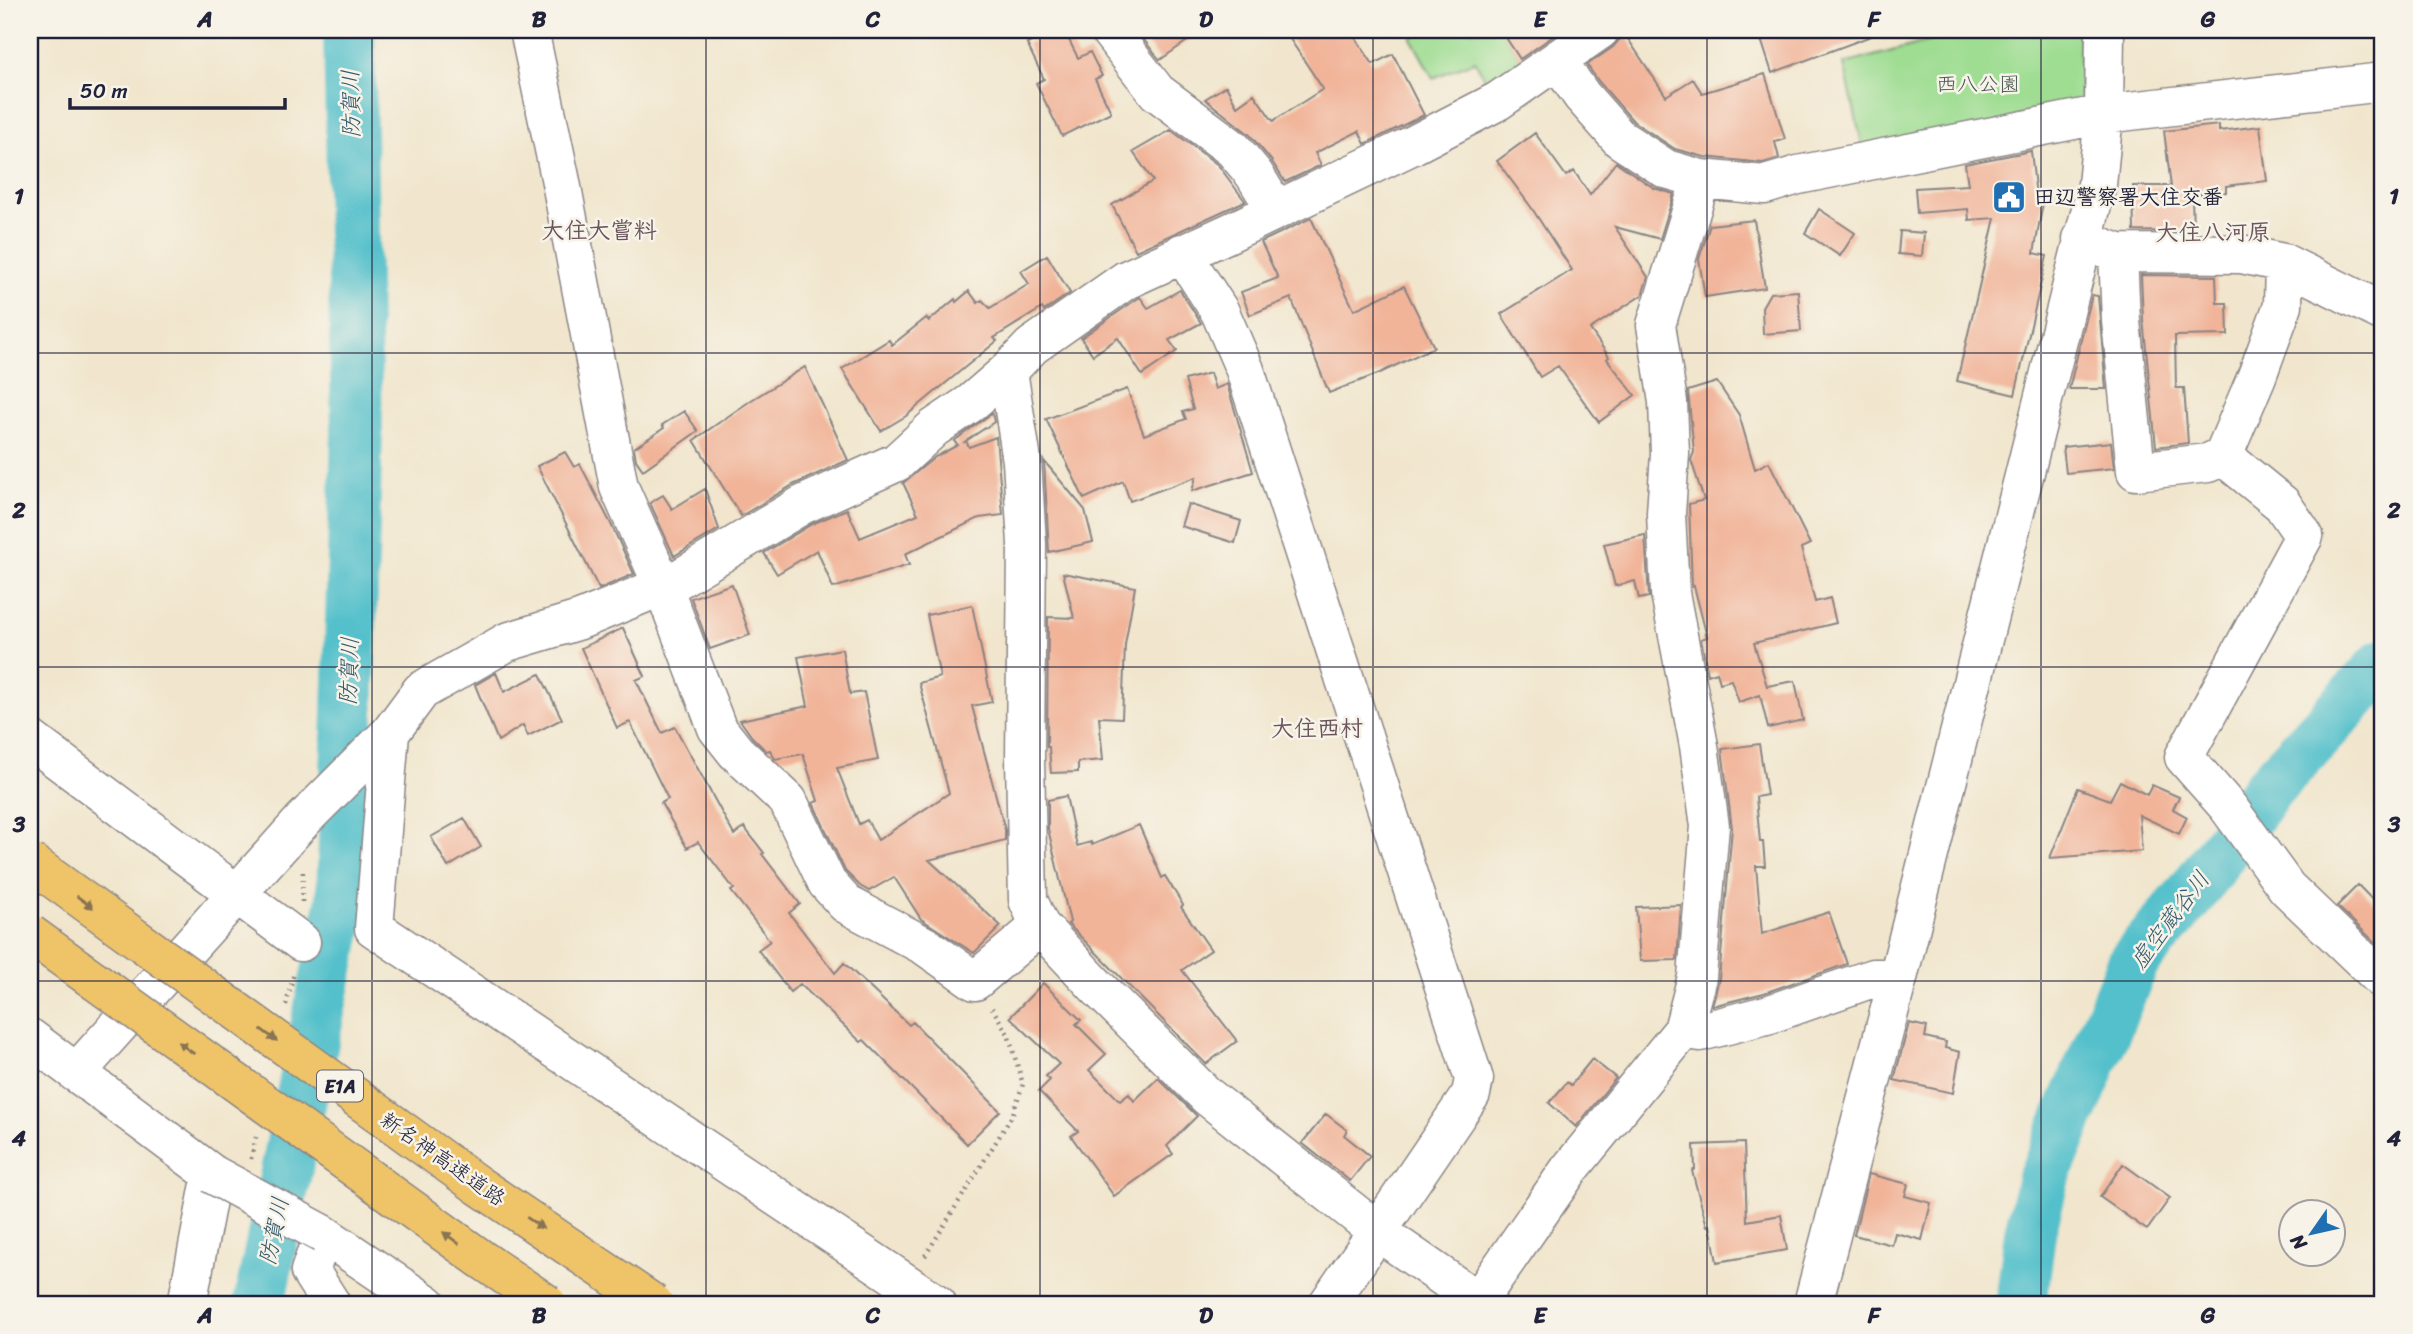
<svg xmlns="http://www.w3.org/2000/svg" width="2413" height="1334" font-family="Sriracha,'Klee One',sans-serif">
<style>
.green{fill:#9edd92;stroke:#608066;stroke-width:2}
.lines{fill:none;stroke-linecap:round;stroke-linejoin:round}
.river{stroke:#53c0cb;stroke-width:52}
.building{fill:#f1b499}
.minor-casing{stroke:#8a8484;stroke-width:41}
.path{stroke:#8a8484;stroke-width:4.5;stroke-dasharray:2 5;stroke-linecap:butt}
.minor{stroke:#fff;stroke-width:38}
.minor-bridge-casing{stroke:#8a8484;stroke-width:41;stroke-linecap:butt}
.highway-bridge-casing{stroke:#8a8484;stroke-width:41;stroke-linecap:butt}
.minor-bridge{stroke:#fff;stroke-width:38}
.highway-bridge{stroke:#efc469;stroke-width:38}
.oneway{fill:#887352}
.grid{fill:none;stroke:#22223b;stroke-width:2;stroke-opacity:0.55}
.labels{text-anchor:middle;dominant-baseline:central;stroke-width:5;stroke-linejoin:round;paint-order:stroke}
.shield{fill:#f7f3e8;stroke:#62616f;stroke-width:2}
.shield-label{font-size:19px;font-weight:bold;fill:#22223b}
.park-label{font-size:21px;fill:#475a55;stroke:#f7f3e8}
.poi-label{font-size:21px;font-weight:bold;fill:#22223b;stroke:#f7f3e8;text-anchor:start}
.street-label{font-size:21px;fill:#22223b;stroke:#f7f3e8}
.water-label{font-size:23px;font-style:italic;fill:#33596d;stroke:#f7f3e8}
.neighbourhood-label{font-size:23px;font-weight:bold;fill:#6a555c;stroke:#f7f3e8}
.neatline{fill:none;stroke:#22223b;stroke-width:2.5}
.grid-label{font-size:23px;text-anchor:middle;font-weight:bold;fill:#22223b}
</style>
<rect width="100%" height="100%" fill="#f7f3e8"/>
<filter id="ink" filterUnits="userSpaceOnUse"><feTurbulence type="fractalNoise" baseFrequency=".0143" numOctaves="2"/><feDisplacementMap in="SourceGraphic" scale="14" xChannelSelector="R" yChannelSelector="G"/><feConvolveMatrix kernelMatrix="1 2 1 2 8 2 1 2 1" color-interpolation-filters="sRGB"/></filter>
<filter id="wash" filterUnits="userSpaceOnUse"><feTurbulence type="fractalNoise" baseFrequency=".00686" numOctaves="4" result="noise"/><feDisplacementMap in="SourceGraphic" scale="28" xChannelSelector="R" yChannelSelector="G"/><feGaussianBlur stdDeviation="1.57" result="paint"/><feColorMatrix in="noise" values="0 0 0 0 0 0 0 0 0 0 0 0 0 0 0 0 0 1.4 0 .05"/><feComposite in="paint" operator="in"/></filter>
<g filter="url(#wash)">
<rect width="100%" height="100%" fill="#f1e6cd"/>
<path class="green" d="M1424,30H1502L1532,77L1498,101L1475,61L1433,78L1411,38Z
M1970,30H2079L2081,118L1866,162L1844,64Z"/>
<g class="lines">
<path class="river" d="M259,1304L342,900L357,432L349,30
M2021,1304L2030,1233L2043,1179L2134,961L2188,898L2269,787L2383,665"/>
</g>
<g id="blocks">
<path class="building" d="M1054,30H1064L1078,58L1090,52L1102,76L1095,79L1111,112L1062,136L1036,83L1044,79L1027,44Z
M1136,30H1203L1160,60Z
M1284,30H1350L1373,64L1393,54L1424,115L1365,144L1359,131L1315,153L1321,165L1285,182L1271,160L1250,135L1205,99L1226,86L1237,106L1254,94L1273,121L1323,89Z
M1501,30H1562L1520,59Z
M1622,30L1666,96L1693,79L1702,93L1765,74L1785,139L1775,142L1779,158L1763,163L1705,157L1675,149L1634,122L1599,82L1587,65L1613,47L1619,40Z
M1758,30H1881L1882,32L1772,73Z
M2219,125V131L2260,126L2267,181L2226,186V192L2192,195L2193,232L2134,231L2133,186H2171L2164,131Z
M1171,130L1218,165L1245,201L1136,251L1112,205L1153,181L1133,152Z
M1535,133L1566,176L1574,171L1590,195L1616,162L1654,188L1674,194L1660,239L1615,227L1648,277L1642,295L1590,329L1609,357L1607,359L1635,395L1599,422L1558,366L1540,377L1501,314L1572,270L1531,207L1497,161Z
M2031,151L2036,196L2044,197L2034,253L2047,256L2015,395L1957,381L1995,218L1969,220L1968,209L1917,213L1915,188L1968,185L1965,164Z
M1819,209L1855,233L1840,256L1805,233Z
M1311,218L1354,310L1404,286L1434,347L1380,373L1329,393L1291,298L1250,315L1241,292L1278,278L1261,242Z
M1754,220L1765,288L1705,297L1699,259L1710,225Z
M1900,231L1924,233L1922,256L1898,254Z
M1047,255L1070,293L1044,311L1042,308L994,338L997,341L958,373L906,416L881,431L842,369L889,340L892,345L926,318L929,321L955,299L956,302L969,291L978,303L982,300L990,308L1029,284L1021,271Z
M2141,275L2216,276L2217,303H2227L2228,335L2175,336L2176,388H2184L2188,443L2156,447L2143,319Z
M1180,290L1201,323L1169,340L1177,351L1142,375L1118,338L1093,355L1081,338L1137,299L1140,297L1148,308Z
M1798,291L1801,331L1763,334L1762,307L1770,293Z
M2092,295L2098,296L2106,389H2069Z
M805,367L848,460L793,485L741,516L694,440L753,399Z
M1210,373L1215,389L1227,384L1253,472L1192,491L1196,477L1130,501L1123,481L1084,499L1046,419L1127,389L1144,435L1186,419L1183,412L1193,409L1185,380Z
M1717,382L1739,415L1755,469L1769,462L1810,544L1801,548L1815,602L1830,598L1836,623L1754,643L1767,686L1795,681L1803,720L1768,728L1760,695L1739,702L1731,680L1720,683L1717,672L1708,675L1701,639L1707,637L1694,586L1692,587L1689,504L1704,500L1691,460L1694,452L1688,391Z
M684,411L698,431L643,470L636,460L634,448L664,428L662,425Z
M992,413L994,422L963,443L966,441L969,447L996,437L1003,515L979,518L905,554L909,565L833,588L817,550L777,574L764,553L812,524L847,509L860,538L918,514L903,483L935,457L958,445L954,441Z
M2111,442L2114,468L2066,473L2063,447Z
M565,452L574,467L580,464L611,524L634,574L599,589L537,466Z
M1044,461L1085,510L1093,542L1049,552Z
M705,489L719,529L674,556L650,503L663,495L672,509Z
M1188,504L1241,521L1235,543L1181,526Z
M1645,535L1649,597L1639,599L1635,581L1615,586L1604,544Z
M1063,573L1135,587L1125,645L1122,718L1099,717L1103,760L1078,762V772L1051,773L1049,747H1047L1048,617L1074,618Z
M732,584L750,635L710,649L691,598Z
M972,605L992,702L972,706L1005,830V840L929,860L1001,926L974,953L921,919L894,877L869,891L860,886L845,871L813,803L818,801L803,754L775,759L770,750L766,751L752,737L740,720L808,706L798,657L842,649L850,694L864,692L878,760L837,768L859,824L867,820L878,840L949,793L919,683L940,677L927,615Z
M623,628L645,676L636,680L662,733L675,727L734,835L744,827L764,853L762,854L800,904L789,913L835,973L844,963L909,1025L913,1022L1000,1111L967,1144L864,1040L861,1042L800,984L790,992L758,950L770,941L731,891L734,889L698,842L687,848L661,803L668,799L630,722L617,728L581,648Z
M496,673L504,692L540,674L562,719L528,736L523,725L498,741L475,685Z
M1759,744L1767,795L1756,797L1760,842H1763L1765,866H1756L1762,934L1829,912L1847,964L1764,993L1712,1006L1719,979L1732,828L1722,749Z
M2120,781L2147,795L2152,785L2179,797L2173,809L2187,817L2179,834L2139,815L2142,851L2050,858L2078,788L2110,800Z
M1066,796L1077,846L1091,842L1092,845L1139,825L1162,878L1165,876L1183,905L1181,907L1211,950L1182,970L1237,1041L1206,1064L1068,924L1070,922L1048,829V800Z
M464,818L481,847L448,867L431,837Z
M2358,885L2383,911V950L2337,906Z
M1681,905L1677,960L1640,961L1636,907Z
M1043,983L1081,1020L1076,1024L1106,1054L1089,1070L1120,1101L1129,1094L1134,1101L1158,1078L1197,1116L1167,1146L1173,1154L1114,1196L1071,1136L1078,1131L1039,1091L1050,1080L1046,1076L1059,1064L1010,1017Z
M1909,1023L1927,1027L1925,1037L1946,1042L1945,1048L1960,1052L1953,1093L1894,1080Z
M1592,1059L1616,1078L1576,1127L1549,1103L1567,1082L1571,1085Z
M1326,1114L1347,1130L1344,1135L1370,1156L1350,1181L1302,1143Z
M1744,1143L1747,1221L1781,1215L1787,1250L1717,1262L1710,1225L1707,1226L1692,1171L1695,1169L1694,1145Z
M2123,1164L2170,1198L2147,1230L2100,1197Z
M1869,1174L1908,1184L1905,1196L1931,1203L1922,1240L1895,1233L1892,1245L1854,1235Z"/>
</g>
</g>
<g filter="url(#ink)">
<use href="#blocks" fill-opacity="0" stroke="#8a8484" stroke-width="2"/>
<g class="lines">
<g class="minor-casing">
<path id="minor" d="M529,30L561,182L619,487L662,584L717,728L736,752L788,801L827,883L846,904L925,946L975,981L1040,926
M1109,30L1157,92L1233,149L1254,174L1276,210
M1557,60L1582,96L1620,139L1666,169L1701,179L1765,185L1798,175L2104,114L2383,82
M2082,239L2118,253L2241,254L2284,263L2383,312
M1182,253L1220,312L1245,370L1474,1079L1471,1094L1328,1304
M2118,253L2121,321L2136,471L2208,463L2223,456
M2284,263L2283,305L2257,376L2223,456L2282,504L2304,536L2184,757L2228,807L2287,888L2383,980
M1008,371L1022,461L1027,544L1025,758L1028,900L1040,926L1097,987L1207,1096L1377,1231L1482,1304
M390,733L374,928L937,1304
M30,739L301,942
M1683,1030L1700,1032L1770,1014L1873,978H1898
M30,1038L212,1174L187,1304
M76,1073L304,819L390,733L421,691L507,642L580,620L677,580L802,505L897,462L934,428L971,403L1008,371L1032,346L1126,280L1231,232L1413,145L1498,101L1600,30
M1478,1301L1569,1170L1683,1030L1697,977L1710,826L1699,746L1670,593L1666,513L1670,454L1668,402L1656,325L1701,179
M331,1304L310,1271L323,1234L427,1304
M1813,1304L1898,978L2097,185L2104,114L2105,30"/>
</g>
<path class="path" d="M302,902L303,869
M286,1005L294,973
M251,1159L256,1137
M925,1256L1012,1116L1023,1084L1008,1034L992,1008"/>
<use href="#minor" class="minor"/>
<g class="minor-bridge-casing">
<path id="minor-bridge" d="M212,1174L323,1234"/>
</g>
<g class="highway-bridge-casing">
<path id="highway-bridge" d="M30,862L479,1186L654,1304
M30,934L481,1259L547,1304"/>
</g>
<use href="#minor-bridge" class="minor-bridge"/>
<use href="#highway-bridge" class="highway-bridge"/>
</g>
<defs><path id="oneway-solid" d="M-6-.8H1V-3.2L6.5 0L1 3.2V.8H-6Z" transform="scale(1.75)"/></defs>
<g class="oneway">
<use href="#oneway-solid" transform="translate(85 902) rotate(36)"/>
<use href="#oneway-solid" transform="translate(269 1035) rotate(36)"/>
<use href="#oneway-solid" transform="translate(186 1048) rotate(-144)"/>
<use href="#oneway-solid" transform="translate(535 1223) rotate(34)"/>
<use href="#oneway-solid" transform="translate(451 1238) rotate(-144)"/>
</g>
</g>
<path class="grid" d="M372,30V1304M706,30V1304M1040,30V1304M1373,30V1304M1707,30V1304M2041,30V1304M30,353H2383M30,667H2383M30,981H2383"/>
<defs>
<g id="civic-square" transform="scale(1.75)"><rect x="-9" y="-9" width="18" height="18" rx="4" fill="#1f6fb2" stroke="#f7f3e8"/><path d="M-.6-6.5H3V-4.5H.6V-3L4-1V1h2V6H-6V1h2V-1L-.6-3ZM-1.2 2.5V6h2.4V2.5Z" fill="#fff"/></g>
</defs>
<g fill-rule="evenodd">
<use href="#civic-square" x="2009" y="197"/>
</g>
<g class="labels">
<rect class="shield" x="317" y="1070.5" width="46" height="31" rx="5"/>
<g class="shield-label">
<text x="340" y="1086">E1A</text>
</g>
<g class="park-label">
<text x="1978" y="84">西八公園</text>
</g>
<g class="poi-label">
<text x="2034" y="197">田辺警察署大住交番</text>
</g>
<g class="street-label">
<text transform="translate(443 1159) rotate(35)">新名神高速道路</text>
</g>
<g class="water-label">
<text transform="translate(351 104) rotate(-91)">防賀川</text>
<text transform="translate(349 671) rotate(-88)">防賀川</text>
<text transform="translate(2170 920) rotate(-53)">虚空蔵谷川</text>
<text transform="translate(274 1231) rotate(-78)">防賀川</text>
</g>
<g class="neighbourhood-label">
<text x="599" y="230">大住大嘗料</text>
<text x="2213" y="232">大住八河原</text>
<text x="1317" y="728">大住西村</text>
</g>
</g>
<rect width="2413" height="1334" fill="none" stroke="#f7f3e8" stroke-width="77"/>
<g transform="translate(2312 1233) rotate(236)"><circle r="33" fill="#f7f3e8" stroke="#a29fa3" stroke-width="2"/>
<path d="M0-5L12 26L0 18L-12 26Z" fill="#1f6fb2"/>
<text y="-10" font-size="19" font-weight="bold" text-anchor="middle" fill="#22223b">N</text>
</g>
<path d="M70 98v10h215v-10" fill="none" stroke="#22223b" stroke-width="3.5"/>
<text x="80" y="98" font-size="21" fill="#22223b" stroke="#f7f3e8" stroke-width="5" paint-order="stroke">50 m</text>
<rect x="38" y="38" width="2336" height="1258" class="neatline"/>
<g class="grid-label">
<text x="205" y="27">A</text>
<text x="539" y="27">B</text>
<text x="873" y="27">C</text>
<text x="1206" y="27">D</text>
<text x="1540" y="27">E</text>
<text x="1874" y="27">F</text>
<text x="2208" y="27">G</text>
<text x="19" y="204">1</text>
<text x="2394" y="204">1</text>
<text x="19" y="518">2</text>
<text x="2394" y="518">2</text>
<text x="19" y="832">3</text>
<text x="2394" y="832">3</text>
<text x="19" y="1146">4</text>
<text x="2394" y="1146">4</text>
<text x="205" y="1323">A</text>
<text x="539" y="1323">B</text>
<text x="873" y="1323">C</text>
<text x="1206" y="1323">D</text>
<text x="1540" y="1323">E</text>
<text x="1874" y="1323">F</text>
<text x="2208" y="1323">G</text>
</g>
</svg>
